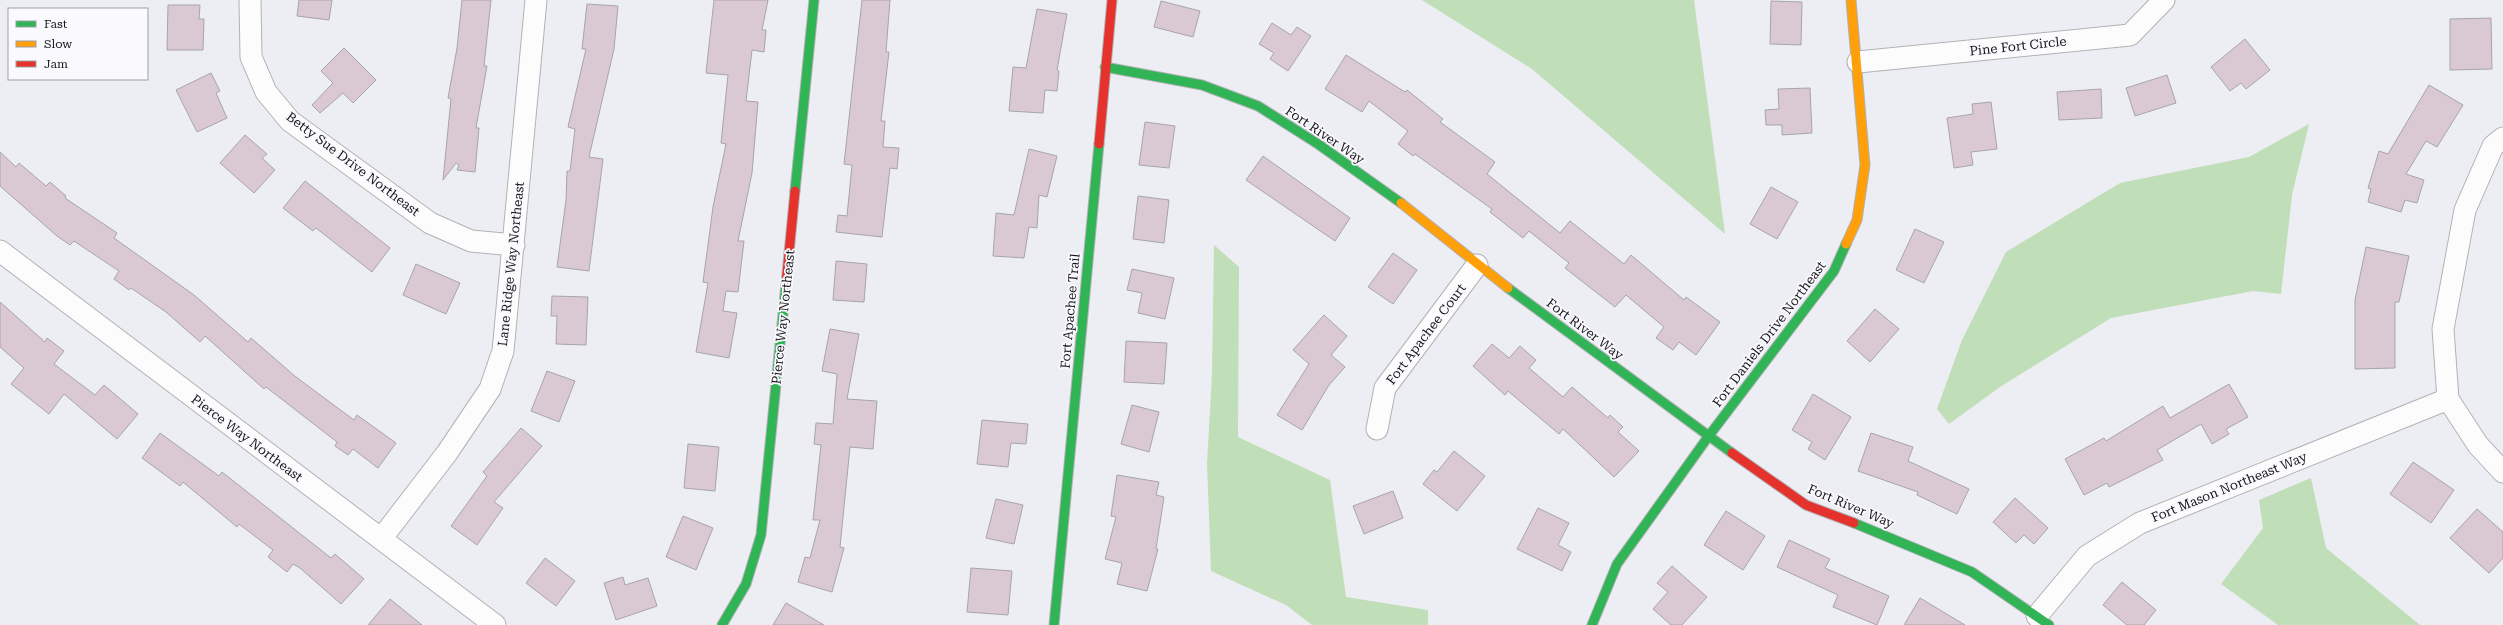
<svg xmlns="http://www.w3.org/2000/svg" width="2503" height="625" font-family="'Roboto Serif',serif">
<style>
.forest{fill:#c0deb7}
.building{fill:#dac9d2;stroke:#a7a5a9}
.lines{fill:none;stroke-linecap:round;stroke-linejoin:round}
.street-casing{stroke:#b1b2b6;stroke-width:23}
.fast-casing{stroke:#b1b2b6;stroke-width:11}
.slow-casing{stroke:#b1b2b6;stroke-width:11}
.jam-casing{stroke:#b1b2b6;stroke-width:11}
.street{stroke:#fcfcfd;stroke-width:21}
.fast{stroke:#30b455;stroke-width:9}
.slow{stroke:#ff9f0a;stroke-width:9}
.jam{stroke:#e5322d;stroke-width:9}
.labels{text-anchor:middle;dominant-baseline:central;stroke-width:3.5;stroke-linejoin:round;paint-order:stroke}
.street-label{font-size:13px;fill:#17171b;stroke:#f9f9fe}
</style>
<rect width="100%" height="100%" fill="#edeef4"/>
<path class="forest" d="M1422,0H1694L1725,234L1532,69Z
M2309,124L2292,195L2281,294L2253,291L2111,318L2000,387L1949,424L1937,409L1962,340L2006,252L2120,183L2249,157Z
M1214,245L1239,267L1238,437L1330,480L1346,597L1428,610V625H1312L1286,605L1211,571L1207,464L1212,374Z
M2311,478L2326,548L2420,625H2278L2221,584L2263,528L2259,500Z"/>
<path class="building" d="M299,0H332L329,20L297,16Z
M462,0H491L484,66H487L476,128H479L475,172L457,170L459,165L456,163L443,180L451,99L448,98L457,48Z
M714,0H768L762,30H766L764,52L752,50L746,101L758,102L752,173L738,241H744L738,292L726,291L723,311L737,313L729,358L696,352L708,283L703,282L713,207L726,144L721,143L728,75L706,73Z
M862,0H890L886,52H889L881,121H885L883,147L899,148L897,169L890,168L882,237L836,232L838,215L847,216L852,165L844,164Z
M1161,1L1200,11L1193,37L1154,27Z
M1771,1L1802,2L1801,45L1770,44Z
M587,4L618,6L614,49L589,157L603,159L589,271L557,267L566,200L567,171H570L575,129L568,127L586,49H582Z
M168,5H200L199,19H204L203,50H167Z
M1037,9L1067,14L1057,70L1059,71L1057,91L1045,90L1043,113L1009,111L1013,67L1026,68Z
M2491,18L2492,69L2450,70V19Z
M1272,23L1291,35L1297,27L1311,36L1288,71L1270,59L1274,53L1259,44Z
M2245,39L2270,70L2246,89L2241,83L2230,91L2211,67Z
M344,48L376,80L353,103L343,93L320,113L312,105L333,83L321,71Z
M1346,55L1405,92L1407,90L1443,119L1440,122L1495,162L1487,174L1560,233L1570,221L1624,264L1631,255L1684,300L1686,297L1720,322L1696,355L1679,342L1673,350L1656,338L1664,327L1626,295L1615,307L1565,268L1569,263L1529,231L1523,238L1490,212L1492,209L1415,154L1413,156L1398,144L1408,131L1369,101L1362,112L1325,89Z
M211,73L220,91L216,93L227,118L197,132L176,90Z
M2167,75L2176,103L2135,116L2126,88Z
M2429,85L2463,105L2437,147L2426,141L2406,174L2424,180L2417,203L2405,200L2401,212L2368,202L2371,189L2368,188L2379,151L2388,154Z
M1810,88L1812,133L1782,135V125H1766L1765,110L1779,109L1778,89Z
M2101,89L2102,118L2059,120L2057,92Z
M1991,102L1997,149L1971,152L1973,165L1954,168L1947,118L1973,114L1972,104Z
M1145,122L1175,126L1169,168L1139,165Z
M245,135L267,154L262,158L275,170L254,193L220,163Z
M1029,149L1057,156L1047,197L1039,195L1037,228L1029,227L1024,258L993,256L996,213L1014,215Z
M0,152L16,167L19,163L46,186L50,182L66,196L65,198L117,233L114,238L194,295L248,342L251,338L296,377L354,420L357,415L396,443L378,468L353,449L348,455L335,446L337,442L266,387L264,389L205,336L200,342L166,312L131,288L129,290L114,279L119,271L74,241L70,245L57,236L0,186Z
M1263,156L1350,218L1335,241L1246,180Z
M305,181L390,248L372,272L316,228L313,231L283,208Z
M1771,187L1798,202L1777,239L1750,224Z
M1138,196L1169,200L1164,243L1133,239Z
M1915,229L1944,242L1924,283L1896,270Z
M2366,247L2409,256L2399,302H2395V368L2355,369V300Z
M1393,253L1417,270L1393,304L1368,287Z
M836,261L867,264L864,302L833,300Z
M416,264L460,283L446,314L403,295Z
M1132,269L1174,278L1165,319L1138,313L1142,293L1127,290Z
M552,296L588,297L586,345L556,344L557,316H551Z
M0,302L45,342L47,338L64,351L54,364L95,395L104,385L138,414L117,439L64,394L49,414L11,384L24,368L0,347Z
M1875,309L1899,329L1870,362L1847,341Z
M1324,315L1347,336L1331,355L1345,367L1329,385L1302,430L1277,415L1309,364L1293,350Z
M830,329L859,334L847,399L877,401L873,449L850,447L840,547L844,548L832,592L798,582L805,557L810,558L820,520H813L821,445L814,444L816,423L833,424L837,374L822,371Z
M1126,341L1167,343L1164,384L1124,382Z
M1492,344L1509,358L1520,346L1536,360L1529,368L1563,397L1572,387L1608,418L1610,415L1623,427L1618,432L1639,451L1614,477L1563,429L1559,434L1508,391L1505,395L1473,366Z
M547,371L575,381L559,422L531,411Z
M2229,384L2248,417L2226,429L2229,434L2212,444L2201,424L2157,450L2163,460L2109,487L2107,483L2084,495L2065,459L2104,438L2106,441L2163,406L2170,418Z
M1813,394L1851,417L1825,460L1808,449L1812,442L1792,430Z
M1132,405L1159,412L1149,452L1121,444Z
M982,420L1028,424L1026,444L1011,443L1008,467L977,464Z
M521,428L542,446L494,502L503,508L477,545L451,526L487,476L483,472Z
M160,433L219,476L222,472L331,558L335,554L364,579L341,604L300,568L293,564L287,572L268,557L273,550L239,524L237,527L183,482L180,486L142,458Z
M1871,433L1913,447L1908,461L1969,489L1957,514L1917,495L1918,492L1858,471Z
M688,444L719,447L715,491L684,488Z
M1454,451L1485,476L1457,511L1423,484L1434,470L1437,472Z
M2413,462L2454,490L2431,523L2390,494Z
M1117,475L1159,482L1156,495L1164,497L1156,549H1158L1147,591L1117,584L1122,563L1105,559L1116,517L1111,516Z
M1393,491L1403,518L1364,534L1353,506Z
M2015,498L2048,528L2034,544L2024,535L2016,543L1993,522Z
M996,499L1023,505L1014,544L986,538Z
M1538,508L1569,523L1558,545L1571,552L1562,571L1517,549Z
M2477,509L2503,532V558L2489,573L2450,538Z
M1726,511L1765,536L1743,570L1704,545Z
M683,516L713,528L696,570L666,557Z
M1789,540L1830,559L1825,568L1889,596L1877,625L1833,607L1838,595L1777,567Z
M545,558L575,581L556,606L526,583Z
M1672,566L1707,597L1682,625H1671L1653,609L1668,592L1657,583Z
M971,568L1012,571L1008,615L967,612Z
M623,577L625,585L648,578L657,606L616,620L604,583Z
M2122,582L2156,610L2144,625H2127L2103,605Z
M1920,598L1965,625H1904Z
M390,599L422,625H368Z
M786,603L800,611L824,625H773Z"/>
<g class="lines">
<g class="street-casing">
<path id="street" d="M250,0L251,57L266,92L290,121L430,223L471,241L514,245
M1858,62L2130,35L2164,0
M2503,138L2493,146L2465,210L2443,329L2448,399L2478,445L2503,472
M0,251L495,625
M1377,429L1385,388L1477,265
M381,539L447,453L490,389L503,351L536,0
M2037,616L2087,556L2140,523L2448,399"/>
</g>
<g class="fast-casing">
<path id="fast" d="M1105,67L1202,85L1258,106L1318,144L1401,203
M795,191L814,0
M1508,288L1732,453
M1854,523L1972,572L2049,625
M722,625L746,584L761,535L786,284
M1054,625L1099,144
M1592,625L1617,564L1708,437L1834,271L1846,244"/>
</g>
<g class="slow-casing">
<path id="slow" d="M1401,203L1508,288
M1846,244L1857,220L1865,165L1851,0"/>
</g>
<g class="jam-casing">
<path id="jam" d="M1099,144L1112,0
M786,284L795,191
M1732,453L1806,505L1854,523"/>
</g>
<use href="#street" class="street"/>
<use href="#fast" class="fast"/>
<use href="#slow" class="slow"/>
<use href="#jam" class="jam"/>
</g>
<g class="labels">
<g class="street-label">
<text transform="translate(2018 46) rotate(-6)">Pine Fort Circle</text>
<text transform="translate(1325 135) rotate(34)">Fort River Way</text>
<text transform="translate(353 164) rotate(37)">Betty Sue Drive Northeast</text>
<text transform="translate(511 264) rotate(-84)">Lane Ridge Way Northeast</text>
<text transform="translate(1070 311) rotate(-85)">Fort Apachee Trail</text>
<text transform="translate(783 317) rotate(-84)">Pierce Way Northeast</text>
<text transform="translate(1585 329) rotate(37)">Fort River Way</text>
<text transform="translate(1426 334) rotate(-53)">Fort Apachee Court</text>
<text transform="translate(1769 334) rotate(-53)">Fort Daniels Drive Northeast</text>
<text transform="translate(247 438) rotate(37)">Pierce Way Northeast</text>
<text transform="translate(2229 487) rotate(-22)">Fort Mason Northeast Way</text>
<text transform="translate(1851 506) rotate(23)">Fort River Way</text>
</g>
</g>
<rect x="8" y="8" width="140" height="72" fill="#f9f9fe" stroke="#9f9fa3"/>
<rect x="16" y="21" width="20" height="6" fill="#30b455" stroke="#9f9fa3"/>
<text x="44" y="28" font-size="12" fill="#17171b">Fast</text>
<rect x="16" y="41" width="20" height="6" fill="#ff9f0a" stroke="#9f9fa3"/>
<text x="44" y="48" font-size="12" fill="#17171b">Slow</text>
<rect x="16" y="61" width="20" height="6" fill="#e5322d" stroke="#9f9fa3"/>
<text x="44" y="68" font-size="12" fill="#17171b">Jam</text>
</svg>
